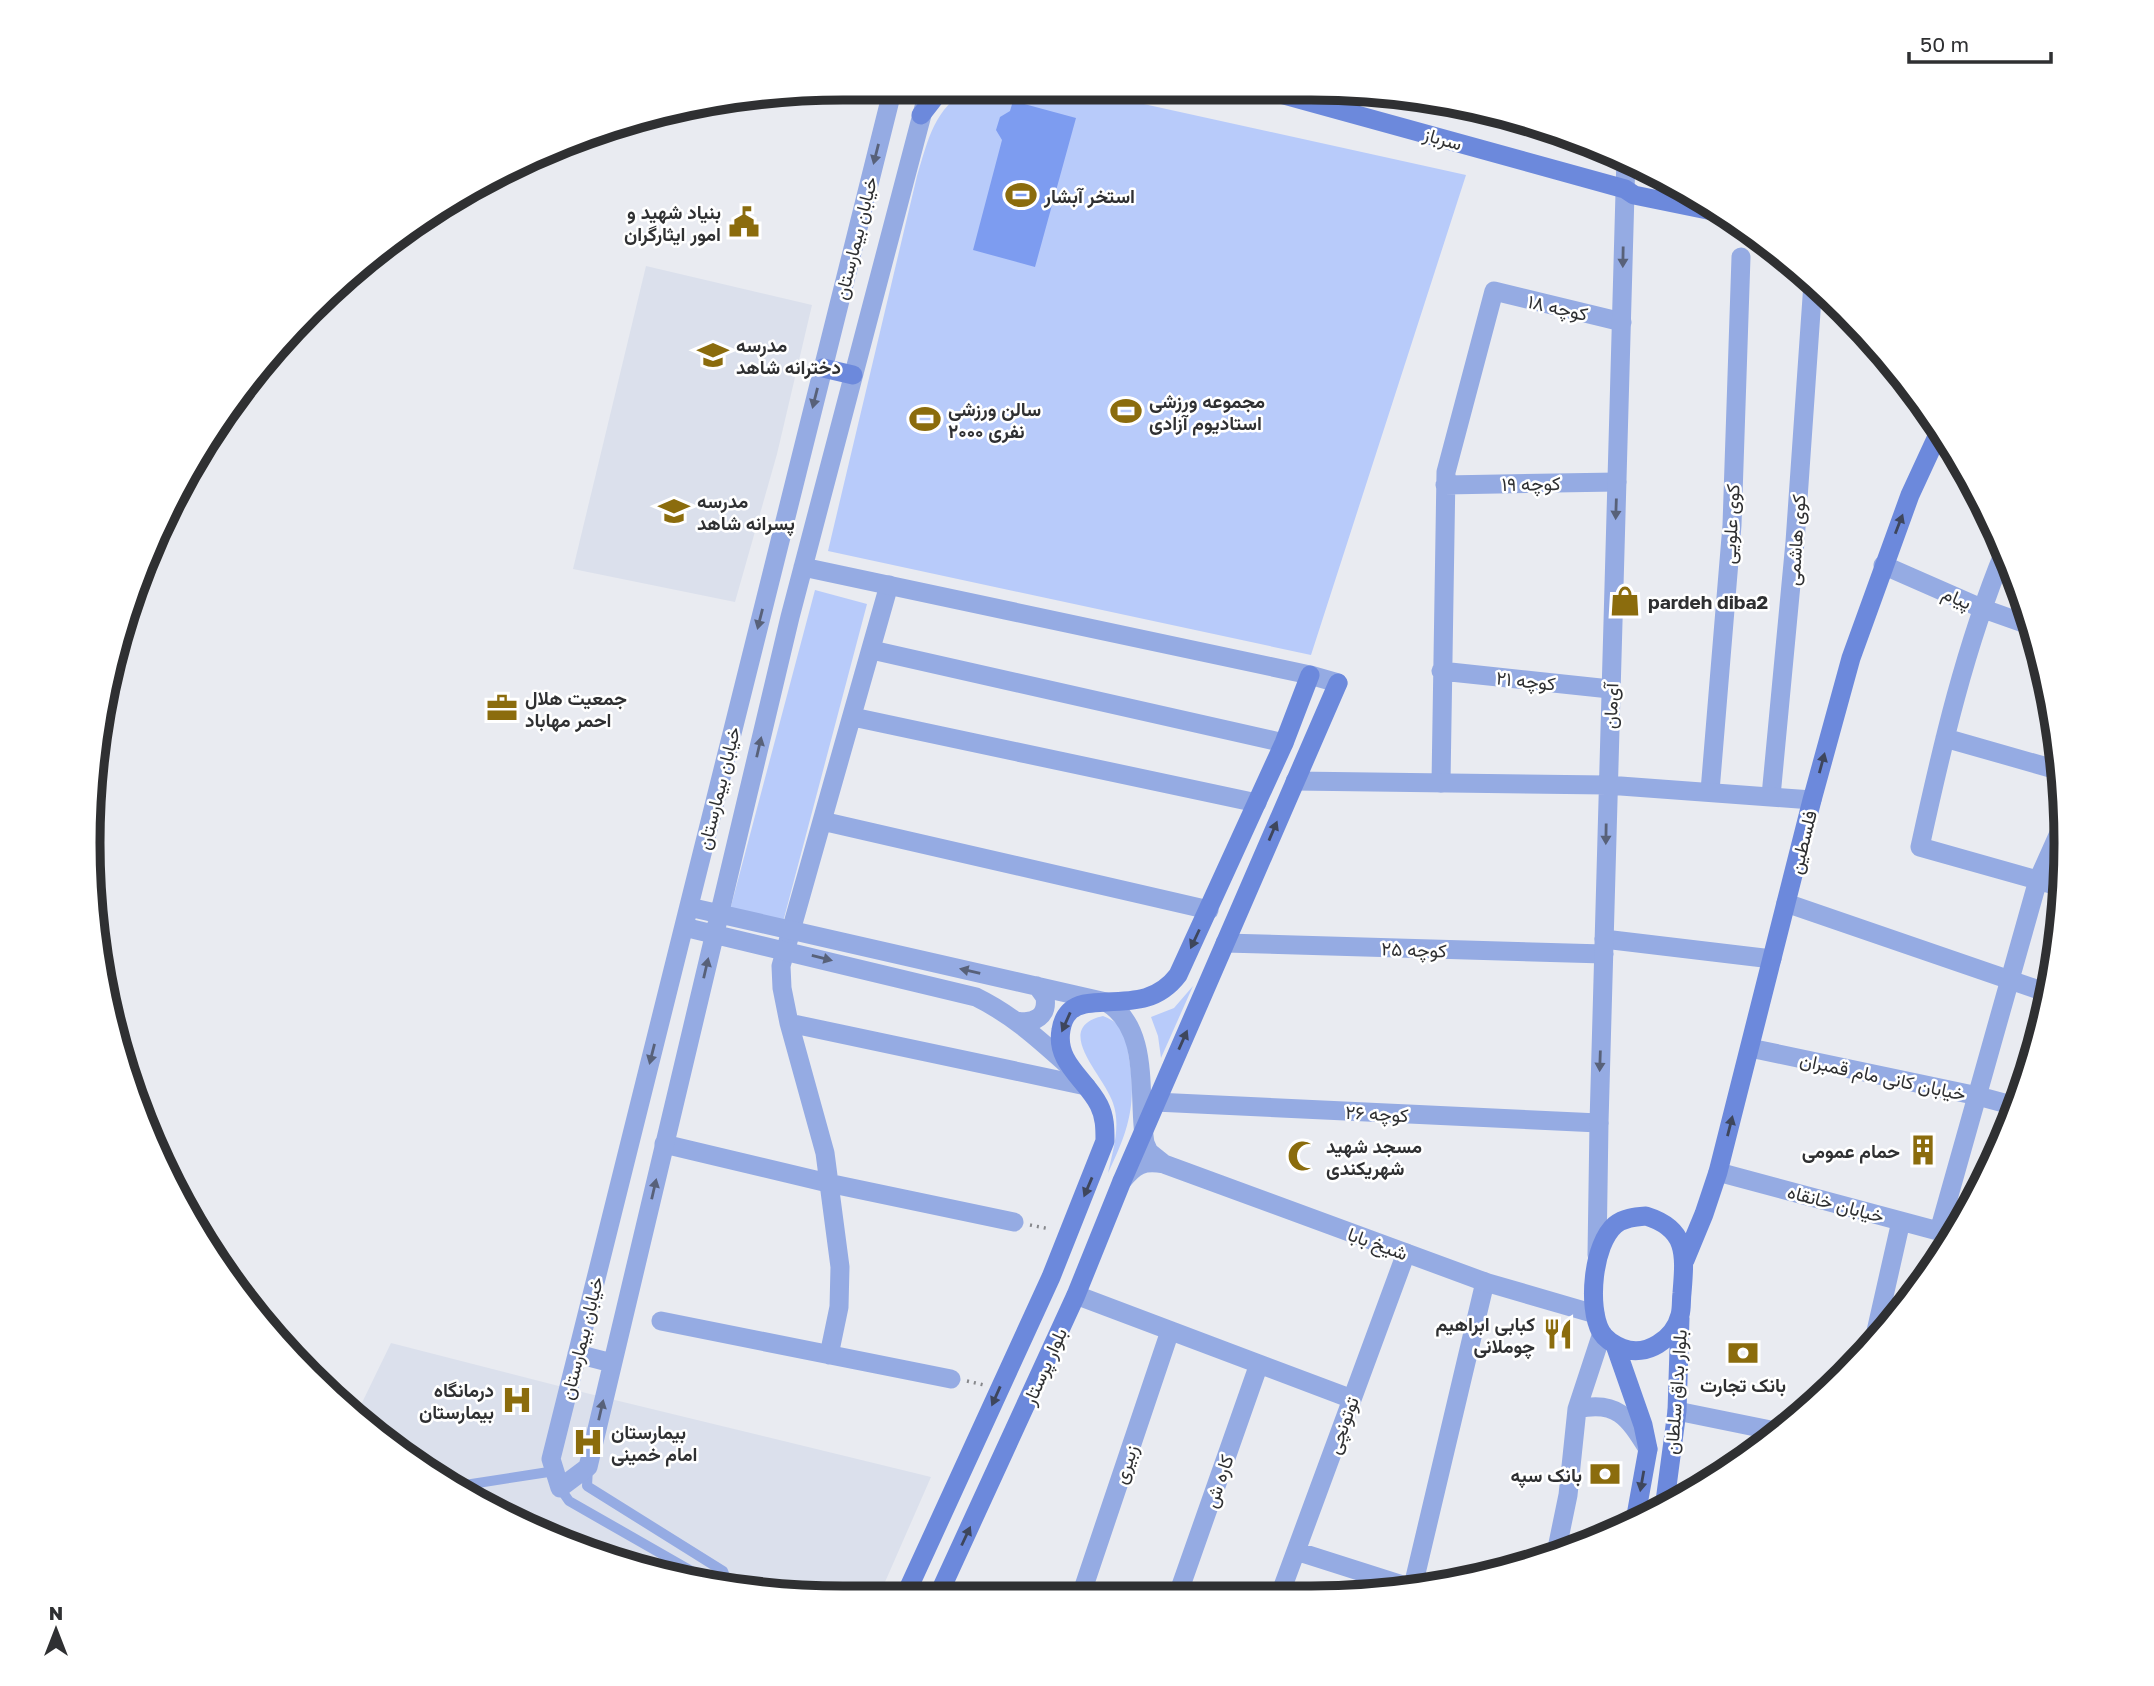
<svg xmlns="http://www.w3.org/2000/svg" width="2154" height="1686" font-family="'Golos Text',Vazirmatn,sans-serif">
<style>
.built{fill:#dbe0ec}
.green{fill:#b8cbfa}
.water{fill:#7d9cf0}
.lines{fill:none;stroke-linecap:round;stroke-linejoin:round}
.path{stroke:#86878b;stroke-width:3.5;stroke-dasharray:2 5;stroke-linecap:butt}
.service{stroke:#95abe3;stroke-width:10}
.minor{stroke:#95abe3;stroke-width:19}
.tertiary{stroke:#95abe3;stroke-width:19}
.secondary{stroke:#6c89dc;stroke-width:19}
.oneway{fill:#586179}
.oneway2{fill:#3e465c}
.labels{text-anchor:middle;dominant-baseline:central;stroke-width:5;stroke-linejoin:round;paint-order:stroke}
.street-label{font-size:19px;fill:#2f3032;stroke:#fff}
.poi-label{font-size:19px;font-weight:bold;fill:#2f3032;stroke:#fff;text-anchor:start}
.rim{fill:none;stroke:#2f3032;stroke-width:9}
</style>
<rect width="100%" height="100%" fill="#e9ebf1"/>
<path class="built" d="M646,266L812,305L777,454L735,602L573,569Z
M391,1343L586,1393L931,1477L878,1598H843L696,1584L554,1541L423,1471L357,1413Z"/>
<path class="green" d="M970,88H1071L1466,175L1311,655L828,551L917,176C928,140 934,108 970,88Z
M815,590L867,604L783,922L730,910Z
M1193,986L1161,1058L1158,1036L1151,1017L1174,1008Z
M1103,1016C1127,1026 1126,1035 1129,1058C1137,1105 1128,1131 1108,1173C1113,1150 1121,1126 1113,1103C1104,1075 1051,1028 1103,1016Z
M519,1522L625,1557L624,1562L554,1541Z"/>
<path class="water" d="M1013,101L1076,118L1035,267L973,250L1002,140L996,130L1000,117L1010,111Z"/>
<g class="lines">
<path class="path" d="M1030,1225L1050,1229
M967,1381L984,1385"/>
<path class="service" d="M588,1467L587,1486L723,1571L729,1587
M452,1487L555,1471
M560,1488L569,1501L695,1573L694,1584"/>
<path class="minor" d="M1445,485L1617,482
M2004,552C1965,647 1942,746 1920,847L2065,888
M1883,565L1981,608L2032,626
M872,650L1284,743
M1441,671L1610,689
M853,717L1257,803
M1945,738L2061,771
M1441,783L1446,472L1494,291L1622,322
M1710,791L1732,525L1741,257
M1771,796L1795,542L1813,283
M822,821L889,585
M1786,903L2048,993
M1604,939L1772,959
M1225,943L1604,954
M789,1023L1086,1086
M1750,1048L1978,1096L2015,1106
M1155,1102L1599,1123
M664,1144L828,1183L1014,1222
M1718,1172L1953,1235
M1939,1231L2038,880L2063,824
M1076,1295L1352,1399
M661,1321L951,1379
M1874,1340L1901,1221
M829,1355L839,1307L840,1267L825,1153L789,1023L782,988L781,966L822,821L1209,910
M1577,1409C1617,1400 1628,1417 1648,1449
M1677,1411L1780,1432
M1296,1551L1409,1587
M1555,1558L1568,1495L1577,1409L1602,1333
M1413,1586L1485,1282
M1177,1597L1259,1364
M1279,1597L1406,1253
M1080,1598L1170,1331"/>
<path class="tertiary" d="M893,88L551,1459L560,1488L588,1467L790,617L929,88
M803,567L1310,675L1338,683
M1295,781L1607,785L1812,800
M689,907L1106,1002C1152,1029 1137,1098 1145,1143L1149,1152L1164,1164
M684,927L976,997C1013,1015 1041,1041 1071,1068
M1017,1021C1035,1024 1048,1016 1045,997L1037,986
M1122,1181C1135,1165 1143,1160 1164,1164L1485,1282L1595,1314
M1597,1255L1599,1123L1626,157
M577,1354L612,1363"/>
<path class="secondary" d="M1262,89L1625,189L1634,195L1722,213
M921,115L942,88
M823,368L853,375
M1646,1216C1688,1229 1685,1255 1682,1293C1681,1300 1682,1308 1680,1315C1674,1339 1646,1358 1622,1348C1615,1345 1606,1340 1601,1332C1587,1307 1593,1244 1615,1225C1624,1218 1634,1217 1646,1216Z
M1685,1260L1704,1214L1718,1172L1812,800L1851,658L1910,495L1940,430
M1615,1345L1643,1425L1648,1449L1635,1521
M1664,1509L1677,1411L1680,1318
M904,1598L1051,1277L1105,1141C1105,1128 1105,1117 1099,1105C1086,1079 1055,1063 1061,1030C1062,1023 1065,1016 1070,1011C1080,1002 1094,1003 1106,1002C1136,1001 1159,1000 1178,975L1284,743L1310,675
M937,1598L1076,1295L1122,1181L1338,683"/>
</g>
<defs><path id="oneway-solid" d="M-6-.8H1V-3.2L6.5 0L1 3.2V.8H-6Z" transform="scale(1.75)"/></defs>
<g class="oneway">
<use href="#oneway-solid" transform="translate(876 154) rotate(104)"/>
<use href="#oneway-solid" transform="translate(1623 257) rotate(91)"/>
<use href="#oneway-solid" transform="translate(815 398) rotate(104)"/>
<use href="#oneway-solid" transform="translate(1616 509) rotate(92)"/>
<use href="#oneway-solid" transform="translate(760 619) rotate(104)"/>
<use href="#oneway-solid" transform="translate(759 747) rotate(-77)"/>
<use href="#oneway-solid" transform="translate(1606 834) rotate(91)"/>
<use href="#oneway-solid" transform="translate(822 958) rotate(14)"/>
<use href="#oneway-solid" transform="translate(706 968) rotate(-77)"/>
<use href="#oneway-solid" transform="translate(970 971) rotate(-167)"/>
<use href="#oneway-solid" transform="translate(652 1054) rotate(104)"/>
<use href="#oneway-solid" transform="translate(1600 1061) rotate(92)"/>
<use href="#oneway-solid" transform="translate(654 1189) rotate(-77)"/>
<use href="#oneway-solid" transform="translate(601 1410) rotate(-77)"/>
</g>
<g class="oneway2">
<use href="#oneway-solid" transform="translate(1899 524) rotate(-69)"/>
<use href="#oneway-solid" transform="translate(1822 763) rotate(-75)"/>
<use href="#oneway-solid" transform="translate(1273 831) rotate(-67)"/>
<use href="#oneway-solid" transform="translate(1195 939) rotate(115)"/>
<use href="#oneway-solid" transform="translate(1066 1022) rotate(114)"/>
<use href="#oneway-solid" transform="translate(1183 1040) rotate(-66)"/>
<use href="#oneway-solid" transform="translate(1730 1126) rotate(-76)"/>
<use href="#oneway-solid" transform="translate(1088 1187) rotate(113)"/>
<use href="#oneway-solid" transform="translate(996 1396) rotate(114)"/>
<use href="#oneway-solid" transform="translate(1642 1481) rotate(100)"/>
<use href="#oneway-solid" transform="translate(966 1536) rotate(-65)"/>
</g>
<defs>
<g id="stadium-bare" transform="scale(2.415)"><path d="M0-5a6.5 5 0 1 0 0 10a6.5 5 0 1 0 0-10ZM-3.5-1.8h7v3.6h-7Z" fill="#8b6c0d" stroke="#fff" stroke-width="2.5" paint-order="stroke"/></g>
<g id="civic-bare" transform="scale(2.415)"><path d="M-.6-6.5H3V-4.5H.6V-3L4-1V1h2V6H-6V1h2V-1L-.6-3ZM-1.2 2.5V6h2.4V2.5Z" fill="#8b6c0d" stroke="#fff" stroke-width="2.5" paint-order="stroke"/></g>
<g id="school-bare" transform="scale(2.415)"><path d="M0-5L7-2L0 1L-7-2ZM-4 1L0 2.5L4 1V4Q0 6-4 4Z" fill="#8b6c0d" stroke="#fff" stroke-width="2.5" paint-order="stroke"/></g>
<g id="shop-bare" transform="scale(2.415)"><path d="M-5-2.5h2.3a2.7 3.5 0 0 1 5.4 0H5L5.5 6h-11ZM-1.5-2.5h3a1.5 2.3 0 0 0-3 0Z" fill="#8b6c0d" stroke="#fff" stroke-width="2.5" paint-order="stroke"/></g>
<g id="office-bare" transform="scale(2.415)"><path d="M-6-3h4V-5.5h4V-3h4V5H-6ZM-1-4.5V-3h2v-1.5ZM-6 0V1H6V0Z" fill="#8b6c0d" stroke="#fff" stroke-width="2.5" paint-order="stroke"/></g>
<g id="building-bare" transform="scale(2.415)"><path d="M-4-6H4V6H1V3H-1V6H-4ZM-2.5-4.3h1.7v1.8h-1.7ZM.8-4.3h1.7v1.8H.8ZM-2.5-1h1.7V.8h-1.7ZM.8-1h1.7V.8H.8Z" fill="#8b6c0d" stroke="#fff" stroke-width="2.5" paint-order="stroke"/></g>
<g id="mosque-bare" transform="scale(2.415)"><path d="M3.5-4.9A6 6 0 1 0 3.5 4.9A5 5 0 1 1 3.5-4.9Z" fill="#8b6c0d" stroke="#fff" stroke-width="2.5" paint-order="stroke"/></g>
<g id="restaurant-bare" transform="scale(2.415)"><path d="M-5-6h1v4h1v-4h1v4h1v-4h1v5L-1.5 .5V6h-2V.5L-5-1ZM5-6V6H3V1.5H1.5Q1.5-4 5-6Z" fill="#8b6c0d" stroke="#fff" stroke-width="2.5" paint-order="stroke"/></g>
<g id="bank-bare" transform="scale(2.415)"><path d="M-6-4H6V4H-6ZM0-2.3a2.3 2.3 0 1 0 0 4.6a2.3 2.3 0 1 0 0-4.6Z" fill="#8b6c0d" stroke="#fff" stroke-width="2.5" paint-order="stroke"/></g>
<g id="hospital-bare" transform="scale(2.415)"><path d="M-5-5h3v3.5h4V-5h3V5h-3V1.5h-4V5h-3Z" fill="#8b6c0d" stroke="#fff" stroke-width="2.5" paint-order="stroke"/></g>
</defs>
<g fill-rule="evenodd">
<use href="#stadium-bare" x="1021" y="195"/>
<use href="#civic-bare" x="744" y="222"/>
<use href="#school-bare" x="713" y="355"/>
<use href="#stadium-bare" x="1126" y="411"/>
<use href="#stadium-bare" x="925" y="419"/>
<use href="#school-bare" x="674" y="511"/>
<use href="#shop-bare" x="1625" y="601"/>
<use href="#office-bare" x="502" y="708"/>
<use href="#building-bare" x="1923" y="1150"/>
<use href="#mosque-bare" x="1303" y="1156"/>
<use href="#restaurant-bare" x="1558" y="1334"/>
<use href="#bank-bare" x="1743" y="1353"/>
<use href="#hospital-bare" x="517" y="1400"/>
<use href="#hospital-bare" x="588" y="1442"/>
<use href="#bank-bare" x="1605" y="1474"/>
</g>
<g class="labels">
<g class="street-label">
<text transform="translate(1443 138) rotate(16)">سرباز</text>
<text transform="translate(855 238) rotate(-76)">خیابان بیمارستان</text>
<text transform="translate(1558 307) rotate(13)">کوچه ۱۸</text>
<text transform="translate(1531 483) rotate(-1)">کوچه ۱۹</text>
<text transform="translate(1730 524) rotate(-87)">کوی علویی</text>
<text transform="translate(1795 540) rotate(-86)">کوی هاشمی</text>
<text transform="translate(1957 597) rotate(23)">پیام</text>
<text transform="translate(1526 680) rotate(6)">کوچه ۲۱</text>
<text transform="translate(1610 706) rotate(-88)">آی‌مان</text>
<text transform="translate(718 788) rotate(-76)">خیابان بیمارستان</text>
<text transform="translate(1802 842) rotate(-76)">فلسطین</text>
<text transform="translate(1414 949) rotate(2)">کوچه ۲۵</text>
<text transform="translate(1883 1076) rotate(12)">خیابان کانی مام قمبران</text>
<text transform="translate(1377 1113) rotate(3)">کوچه ۲۶</text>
<text transform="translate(1836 1203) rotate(15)">خیابان خانقاه</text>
<text transform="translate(1378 1243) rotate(20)">شیخ بابا</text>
<text transform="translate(581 1338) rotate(-76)">خیابان بیمارستان</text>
<text transform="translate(1044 1366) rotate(-66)">بلوار پرستار</text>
<text transform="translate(1675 1392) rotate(-86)">بلوار بداق سلطان</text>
<text transform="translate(1342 1425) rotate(-70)">توتونچی</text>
<text transform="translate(1125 1464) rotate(-71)">زبیری</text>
<text transform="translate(1218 1481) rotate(-71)">کاره ش</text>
</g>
<g class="poi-label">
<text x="1044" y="195">استخر آبشار</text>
<text x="721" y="211" text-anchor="end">بنیاد شهید و<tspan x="721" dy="22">امور ایثارگران</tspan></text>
<text x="736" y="344">مدرسه<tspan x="736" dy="22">دخترانه شاهد</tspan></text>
<text x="1149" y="400">مجموعه ورزشی<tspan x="1149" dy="22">استادیوم آزادی</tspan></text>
<text x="948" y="408">سالن ورزشی<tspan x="948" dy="22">۲۰۰۰ نفری</tspan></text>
<text x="697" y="500">مدرسه<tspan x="697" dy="22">پسرانه شاهد</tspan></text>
<text x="1648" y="601">pardeh diba2</text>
<text x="525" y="697">جمعیت هلال<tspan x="525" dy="22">احمر مهاباد</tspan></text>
<text x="1326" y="1145">مسجد شهید<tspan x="1326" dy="22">شهریکندی</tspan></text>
<text x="1900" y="1150" text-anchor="end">حمام عمومی</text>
<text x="1535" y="1323" text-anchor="end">کبابی ابراهیم<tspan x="1535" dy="22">چوملانی</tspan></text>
<text x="1743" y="1384" text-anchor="middle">بانک تجارت</text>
<text x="494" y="1389" text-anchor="end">درمانگاه<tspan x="494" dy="22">بیمارستان</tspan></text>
<text x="611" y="1431">بیمارستان<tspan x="611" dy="22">امام خمینی</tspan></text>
<text x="1582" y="1474" text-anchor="end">بانک سپه</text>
</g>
</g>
<path d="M0 0H2154V1686H0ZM843 100H1311A743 743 0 0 1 2054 843V843A743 743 0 0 1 1311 1586H843A743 743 0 0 1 100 843V843A743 743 0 0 1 843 100Z" fill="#fff" fill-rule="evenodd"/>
<path class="rim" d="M843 100H1311A743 743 0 0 1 2054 843V843A743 743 0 0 1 1311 1586H843A743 743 0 0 1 100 843V843A743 743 0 0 1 843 100Z"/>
<g transform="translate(56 1630)" stroke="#ffffff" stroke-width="5" paint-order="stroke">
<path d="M0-5L12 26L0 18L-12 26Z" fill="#2f3032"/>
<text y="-10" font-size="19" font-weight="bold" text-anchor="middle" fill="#2f3032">N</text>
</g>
<path d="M1909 52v10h142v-10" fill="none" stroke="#2f3032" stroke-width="3.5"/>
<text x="1920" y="52" font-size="21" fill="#2f3032" stroke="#ffffff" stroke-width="5" paint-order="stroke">50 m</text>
</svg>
